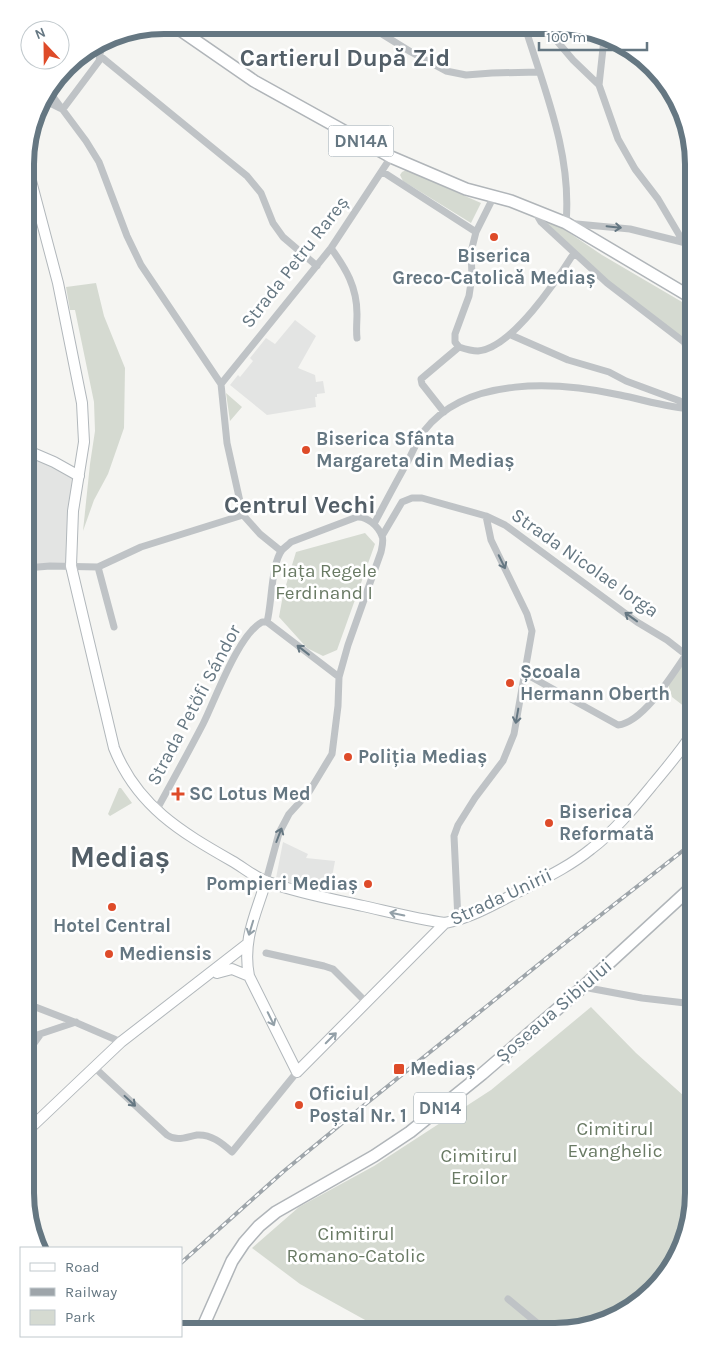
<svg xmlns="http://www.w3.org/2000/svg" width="719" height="1357" font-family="Karla,sans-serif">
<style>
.built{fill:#e3e4e3}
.green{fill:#d5dad1}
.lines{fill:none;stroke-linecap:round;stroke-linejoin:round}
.street-tunnel{stroke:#cacfd0;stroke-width:7;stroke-dasharray:7 3.5;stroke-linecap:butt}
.secondary-casing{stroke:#b1b7bb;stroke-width:12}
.primary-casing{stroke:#b0b5b9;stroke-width:14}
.street{stroke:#bfc3c6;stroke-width:7}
.secondary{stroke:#fff;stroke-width:10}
.primary{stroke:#fff;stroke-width:11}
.rail-casing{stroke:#9ea5aa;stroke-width:4}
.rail{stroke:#fff;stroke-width:2;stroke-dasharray:5.5;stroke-linecap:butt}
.oneway{stroke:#657782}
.oneway2{stroke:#93a0a8}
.poi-dot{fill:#de4b29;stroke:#fff;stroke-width:2}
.labels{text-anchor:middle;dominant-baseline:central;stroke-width:5;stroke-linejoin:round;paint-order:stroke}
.shield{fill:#fff;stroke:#93a0a8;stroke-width:1}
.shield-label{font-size:18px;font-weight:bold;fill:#657782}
.poi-label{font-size:19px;font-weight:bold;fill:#657782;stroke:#fff;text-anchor:start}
.street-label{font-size:19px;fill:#657782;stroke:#fff}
.park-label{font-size:19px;fill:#697a64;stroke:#fff}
.district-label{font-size:24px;font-weight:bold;fill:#535f68;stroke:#fff}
.town-label{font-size:29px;font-weight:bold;fill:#535f68;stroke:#fff}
.rim{fill:none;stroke:#657782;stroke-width:6}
</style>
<rect width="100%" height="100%" fill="#f5f5f2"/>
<path class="built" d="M295,320L316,336L298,368L315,375L316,382L323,381L325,393L317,394V397H315L316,407L267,415L230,385L238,375L240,377L253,361L250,358L266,338L275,344Z
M26,450L79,476L71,566L26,568Z
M283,842L308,854L306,858L335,861L329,893L276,878Z"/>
<path class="green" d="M406,170L481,203L471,223L403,181L400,175L402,172Z
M534,209L602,255L694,309V344L689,352L684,342L607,283L541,222Z
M96,283L104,316L125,368L124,428L108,474L94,500L83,531L90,464L95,431L94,402L75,310H70L66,287Z
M226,393L242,407L230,421Z
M365,533L375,544L337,650L323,656L307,648L279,617L283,595L296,552Z
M686,657L694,666V714L672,697L668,684Z
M119,788H121L132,803L110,816L108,814Z
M591,1007L636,1053L694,1105V1202L665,1278L599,1325L555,1332L385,1331L300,1284L252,1248L299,1207L374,1166L491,1090Z"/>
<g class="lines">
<path class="street-tunnel" d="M46,94L54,98"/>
<g class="secondary-casing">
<path id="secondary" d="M26,162L58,283L82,403L84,442L73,511L71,566L114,748C137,806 181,832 232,861C243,867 255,878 268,882C299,893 331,899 363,906C390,912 417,919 445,923
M26,450L54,462L79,476
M266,881C256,914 242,940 249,976L297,1072L445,923C471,918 495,904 518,892C543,879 569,867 591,849C615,831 635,806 654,783C668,766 682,750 694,731
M217,973L232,969L249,976
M25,1133L121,1042L246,945"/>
</g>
<g class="primary-casing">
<path id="primary" d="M173,25L254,81L391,157L466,189L511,201L566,223L694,299
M201,1331L232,1261L244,1243L259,1226L276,1212L374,1156L410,1132L482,1074L583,987L694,885"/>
</g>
<path class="street" d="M369,26L411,52L446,71L466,75L492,73L539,72
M525,27C545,91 572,155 566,223L630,229L694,245
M545,27L573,60L599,85
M604,39L599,85L618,139L635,169L658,199L684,243
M99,55L247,176L261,193L273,223L283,237L317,266
M54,98L86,141L99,162L127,236L141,265L221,384L227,443L243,515L260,534L281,551
M42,99L60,108
M63,109L99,61L101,48L111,36
M383,172L476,232L494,196
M26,203L37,200
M534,210L541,222L607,283L684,342L689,352L687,409L691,430V463L694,475
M331,248C346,269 357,287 357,314C357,322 356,330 357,338
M511,335L568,360L609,372L626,381L680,401L683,408
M459,347C465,349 472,351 478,351C512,348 557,280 574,253
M459,347L455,342V334L469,296L472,276L471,252L476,232
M221,384L331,248L391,157
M444,412L422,384L421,379L459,347
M374,524C385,503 396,482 408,461C413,451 418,439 424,431C467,375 559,382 620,395C645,400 668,408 694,409
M382,536L402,502L412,498H422L486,516L505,525L637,622L667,640L694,661
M98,567L114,627
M26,568L50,566L98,567L141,547L243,515
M267,622L339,677
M524,673L618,725C646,722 678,665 694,643
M25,798V791
M156,811C172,782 188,753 203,724C216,698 238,635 262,622H267
M266,881L279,833L289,814L309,792L332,754L338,706L339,677L348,645L381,552C382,547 384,540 382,536C378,526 367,516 357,517L291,542C288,545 285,547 282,550C271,564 272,604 267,622
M458,920L454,836L458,825L475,798L503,761L514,734L532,631L527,614L491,540L486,516
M266,953L324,966L333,969L366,1002
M583,987L642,998L694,1004
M25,1003L77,1023L121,1042
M25,1039L76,1022
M25,1056L40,1035
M94,1067L167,1135C177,1142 186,1137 197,1135C211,1134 222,1143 232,1152L297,1072
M508,1299L537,1323L568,1330"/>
<use href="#secondary" class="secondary"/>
<use href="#primary" class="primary"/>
<g class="rail-casing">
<path id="rail" d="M181,1263L284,1171L357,1111L570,939L694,842"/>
</g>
<use href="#rail" class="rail"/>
</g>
<defs><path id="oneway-shaft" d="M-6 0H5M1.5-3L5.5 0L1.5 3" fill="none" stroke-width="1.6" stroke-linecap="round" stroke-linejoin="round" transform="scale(1.25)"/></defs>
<g class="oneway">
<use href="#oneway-shaft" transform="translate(614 227) rotate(6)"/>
<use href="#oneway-shaft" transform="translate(502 562) rotate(64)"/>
<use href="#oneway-shaft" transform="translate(631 617) rotate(-144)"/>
<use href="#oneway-shaft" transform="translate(303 650) rotate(-142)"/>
<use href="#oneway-shaft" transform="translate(517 716) rotate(100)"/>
<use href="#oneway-shaft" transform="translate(279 835) rotate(-69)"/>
<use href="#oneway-shaft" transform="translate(130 1101) rotate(43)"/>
</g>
<g class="oneway2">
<use href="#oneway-shaft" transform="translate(397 914) rotate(-168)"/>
<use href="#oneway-shaft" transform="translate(251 928) rotate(107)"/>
<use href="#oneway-shaft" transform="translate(271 1019) rotate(64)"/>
<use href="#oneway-shaft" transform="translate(331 1038) rotate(-45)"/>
</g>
<g class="poi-dot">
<circle cx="494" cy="237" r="5"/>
<circle cx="306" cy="450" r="5"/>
<circle cx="510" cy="683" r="5"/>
<circle cx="348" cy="757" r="5"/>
<path d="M175.5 786.5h5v5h5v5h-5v5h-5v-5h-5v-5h5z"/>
<circle cx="549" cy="823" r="5"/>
<circle cx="368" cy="884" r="5"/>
<circle cx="112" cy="907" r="5"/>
<circle cx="109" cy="954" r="5"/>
<rect x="393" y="1063" width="12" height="12" rx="2.5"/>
<circle cx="299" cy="1105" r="5"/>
</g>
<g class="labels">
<g class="shield">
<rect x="328.5" y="125.5" width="65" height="31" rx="4"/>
<rect x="414" y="1092.5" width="52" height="31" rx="4"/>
</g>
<g class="shield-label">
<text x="361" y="141">DN14A</text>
<text x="440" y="1108">DN14</text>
</g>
<g class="poi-label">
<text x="494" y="256" text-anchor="middle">Biserica<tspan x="494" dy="22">Greco-Catolică Mediaș</tspan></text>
<text x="316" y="439">Biserica Sfânta<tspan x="316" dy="22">Margareta din Mediaș</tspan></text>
<text x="520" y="672">Școala<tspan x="520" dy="22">Hermann Oberth</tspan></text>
<text x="358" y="757">Poliția Mediaș</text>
<text x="189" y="794">SC Lotus Med</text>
<text x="559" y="812">Biserica<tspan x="559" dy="22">Reformată</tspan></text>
<text x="358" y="884" text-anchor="end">Pompieri Mediaș</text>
<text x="112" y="926" text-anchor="middle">Hotel Central</text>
<text x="119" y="954">Mediensis</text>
<text x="410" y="1069">Mediaș</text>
<text x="309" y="1094">Oficiul<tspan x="309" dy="22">Poștal Nr. 1</tspan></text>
</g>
<g class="street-label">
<text transform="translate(295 262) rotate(-52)">Strada Petru Rareș</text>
<text transform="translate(585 563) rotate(35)">Strada Nicolae Iorga</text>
<text transform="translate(194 705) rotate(-62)">Strada Petőfi Sándor</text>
<text transform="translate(501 897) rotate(-25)">Strada Unirii</text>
<text transform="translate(554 1011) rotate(-41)">Șoseaua Sibiului</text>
</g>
<g class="park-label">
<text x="324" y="571">Piața Regele<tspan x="324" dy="22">Ferdinand I</tspan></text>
<text x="615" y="1129">Cimitirul<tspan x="615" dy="22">Evanghelic</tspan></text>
<text x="479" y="1156">Cimitirul<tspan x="479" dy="22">Eroilor</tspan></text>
<text x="356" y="1234">Cimitirul<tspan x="356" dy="22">Romano-Catolic</tspan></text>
</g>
<g class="district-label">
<text x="345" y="58">Cartierul După Zid</text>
<text x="300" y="505">Centrul Vechi</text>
</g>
<g class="town-label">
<text x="120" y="857">Mediaș</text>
</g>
</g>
<path d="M0 0H719V1357H0ZM164 34H555A130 130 0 0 1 685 164V1193A130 130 0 0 1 555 1323H164A130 130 0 0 1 34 1193V164A130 130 0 0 1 164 34Z" fill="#fff" fill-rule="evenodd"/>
<path class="rim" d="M164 34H555A130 130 0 0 1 685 164V1193A130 130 0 0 1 555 1323H164A130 130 0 0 1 34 1193V164A130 130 0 0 1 164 34Z"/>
<rect x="20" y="1247" width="162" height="90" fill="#ffffff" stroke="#c1c9cd"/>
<rect x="30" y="1263" width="25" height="8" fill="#ffffff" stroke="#c1c9cd"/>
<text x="65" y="1272" font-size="15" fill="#657782">Road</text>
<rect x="30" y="1288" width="25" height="8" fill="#9ea5aa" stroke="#c1c9cd"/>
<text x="65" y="1297" font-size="15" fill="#657782">Railway</text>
<rect x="30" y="1310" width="25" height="15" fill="#d5dad1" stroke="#c1c9cd"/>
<text x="65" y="1322" font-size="15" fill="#657782">Park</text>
<g transform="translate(45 45) rotate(338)"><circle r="24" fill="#ffffff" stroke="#c1c9cd"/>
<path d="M0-4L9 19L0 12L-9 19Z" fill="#de4b29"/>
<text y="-8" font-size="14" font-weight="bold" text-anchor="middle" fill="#657782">N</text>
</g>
<path d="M539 42v8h108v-8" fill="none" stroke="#657782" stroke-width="2.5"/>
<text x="546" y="42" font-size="15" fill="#657782" stroke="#ffffff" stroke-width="4" paint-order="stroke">100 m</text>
</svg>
